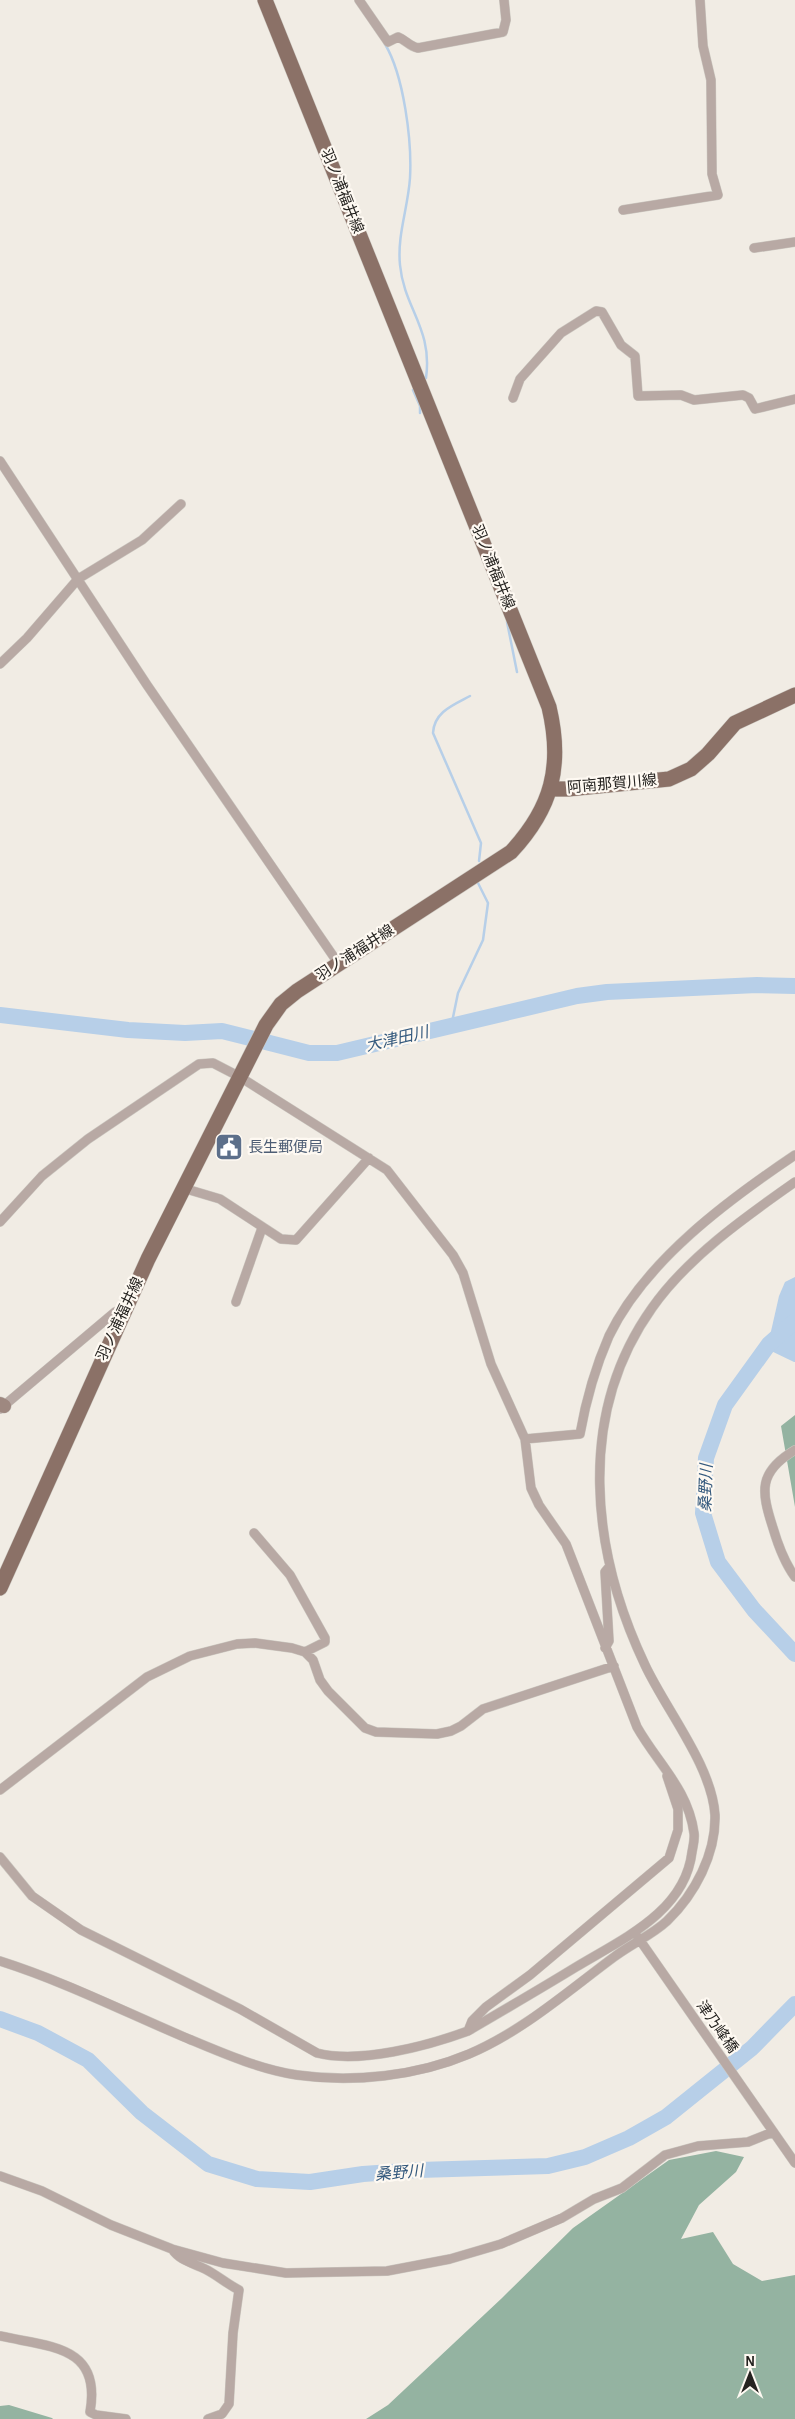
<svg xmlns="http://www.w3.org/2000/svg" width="795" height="2419" font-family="'Alegreya Sans','Noto Sans JP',sans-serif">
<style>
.forest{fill:#94b3a1}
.water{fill:#b7cfe8}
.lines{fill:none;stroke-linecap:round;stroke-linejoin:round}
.stream{stroke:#b7cfe8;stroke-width:2.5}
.river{stroke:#b7cfe8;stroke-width:16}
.street-casing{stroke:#ccc8c1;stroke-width:10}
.secondary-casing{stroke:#ccc8c1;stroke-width:15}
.primary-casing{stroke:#ccc8c1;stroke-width:16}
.street{stroke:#b8a9a4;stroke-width:9}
.secondary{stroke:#9e8880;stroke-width:14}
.primary{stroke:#8b7167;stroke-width:15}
.labels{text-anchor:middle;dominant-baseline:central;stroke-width:4.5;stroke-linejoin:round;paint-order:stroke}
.street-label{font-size:15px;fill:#252320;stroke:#fef9f2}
.service-label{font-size:15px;fill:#4e5e75;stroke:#fef9f2;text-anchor:start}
.water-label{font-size:16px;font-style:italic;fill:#355a7e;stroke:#fef9f2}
</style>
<rect width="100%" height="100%" fill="#f1ece4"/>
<path class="forest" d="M795,1415V1507L781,1426Z
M716,2151L744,2157L736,2172L699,2205L681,2239L713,2232L733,2264L762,2281L795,2275V2419H366L388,2405L502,2298L573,2228L669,2160Z
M9,2405L52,2418L53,2419H0V2406Z"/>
<path class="water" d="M795,1277V1362H794L767,1349L779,1296L785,1282Z"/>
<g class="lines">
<path class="stream" d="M385,44C404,76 412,141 410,178C408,208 397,235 400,265C404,308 433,329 426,378
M413,390L420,406V413
M507,622L517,672
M470,696C453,705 434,712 433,733L481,843L479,861
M451,1027L458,993L483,940L488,903L478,883"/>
<path class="river" d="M0,1015L128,1030L185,1033L222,1031L309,1053H337L577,996L607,992L757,985L795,986
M795,1321L769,1344L725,1405L706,1458L703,1513L718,1562L754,1610L795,1654
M0,2019L38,2033L88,2060L142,2113L208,2164L257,2179L310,2182L363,2174L419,2170L548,2166L585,2157L629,2138L666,2117L752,2048L795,2004"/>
<g class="street-casing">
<path id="street" d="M359,0L388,42L398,37C406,40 409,46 418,48L503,32L506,20L504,0
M623,210L718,195L712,174L711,80L703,46L700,0
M754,248L795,242
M513,398L520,379L561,333L596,311L602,312L621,345L635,356L638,396L681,395L694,400L743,395L749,398L755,409L795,399
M0,461L147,685L338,963
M0,664L27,638L78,579L142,540L181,504
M183,1188L220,1199L281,1239L296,1240L369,1158
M0,1222L42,1176L88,1139L199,1064L213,1063L240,1077L387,1170L453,1255L463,1273L491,1364L525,1439L531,1488L539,1505L566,1544L637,1727C658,1764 688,1789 694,1833C695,1839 693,1846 692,1852C685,1912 622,1939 576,1967C540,1989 504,2010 468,2031C427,2046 360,2064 317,2053L240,2009L81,1930L32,1896L0,1857
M236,1302L262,1228
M0,1409L115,1312L126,1307
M525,1439L580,1434C586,1400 595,1368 609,1336C645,1261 728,1200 795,1155
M795,1450C758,1472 761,1491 773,1528C778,1545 784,1562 795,1577
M254,1533L290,1575L325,1638V1642L305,1652
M605,1648L609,1641L605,1572L610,1566
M0,1790L147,1677L190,1656L237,1644L255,1643L292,1648L305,1652L313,1660L320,1680L328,1691L365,1728L376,1732L437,1734L451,1731L461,1726L483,1709L614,1666
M637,1936L795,2163
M0,1961C63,1981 123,2011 184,2037C220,2052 258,2069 297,2075C353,2083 417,2076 469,2054C523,2031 568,1991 614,1957C631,1944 652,1935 667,1921C695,1894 716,1854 715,1815C712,1766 666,1710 645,1665C591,1551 576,1415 652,1308C687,1258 745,1217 795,1182
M468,2031L472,2021L486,2007L530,1975L669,1858L678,1830V1809L667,1776
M0,2176L42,2191L111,2225L172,2249L223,2263L286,2273L387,2271L450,2259L501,2244L562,2218L594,2199L622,2188L665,2155L698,2146L748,2142L773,2132
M172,2249C180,2261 193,2263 205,2269C217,2275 227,2284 239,2290L233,2333L229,2404L222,2414L208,2419
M0,2336C49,2347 102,2345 90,2412L96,2415L126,2419"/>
</g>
<g class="secondary-casing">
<path id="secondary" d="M0,1404L4,1406"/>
</g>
<g class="primary-casing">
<path id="primary" d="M551,789H568L669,779L691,769L708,754L735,723L795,695
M0,1588L148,1259L266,1025L281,1004L297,991L511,852C552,808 563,766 549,707L265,0"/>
</g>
<use href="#street" class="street"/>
<use href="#secondary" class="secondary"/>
<use href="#primary" class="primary"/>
</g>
<defs>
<g id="civic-square" transform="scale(1.4375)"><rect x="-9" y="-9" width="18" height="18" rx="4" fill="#5c6f8a" stroke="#fef9f2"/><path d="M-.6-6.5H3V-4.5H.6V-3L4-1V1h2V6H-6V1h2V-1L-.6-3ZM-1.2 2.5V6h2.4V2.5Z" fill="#fff"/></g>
</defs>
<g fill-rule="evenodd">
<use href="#civic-square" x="229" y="1147"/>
</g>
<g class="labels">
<g class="street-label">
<text transform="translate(342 191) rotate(68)">羽ノ浦福井線</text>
<text transform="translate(493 567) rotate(68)">羽ノ浦福井線</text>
<text transform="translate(612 784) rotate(-5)">阿南那賀川線</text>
<text transform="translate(355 953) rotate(-33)">羽ノ浦福井線</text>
<text transform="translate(120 1319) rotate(-65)">羽ノ浦福井線</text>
<text transform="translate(717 2027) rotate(55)">津乃峰橋</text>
</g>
<g class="service-label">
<text x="248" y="1147">長生郵便局</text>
</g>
<g class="water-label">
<text transform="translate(397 1039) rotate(-13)">大津田川</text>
<text transform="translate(706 1488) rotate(-88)">桑野川</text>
<text transform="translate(399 2173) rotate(-5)">桑野川</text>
</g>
</g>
<g transform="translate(750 2374)" stroke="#fef9f2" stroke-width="4" paint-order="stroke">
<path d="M0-4L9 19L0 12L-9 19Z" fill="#252320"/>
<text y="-8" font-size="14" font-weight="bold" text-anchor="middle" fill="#252320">N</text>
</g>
</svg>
